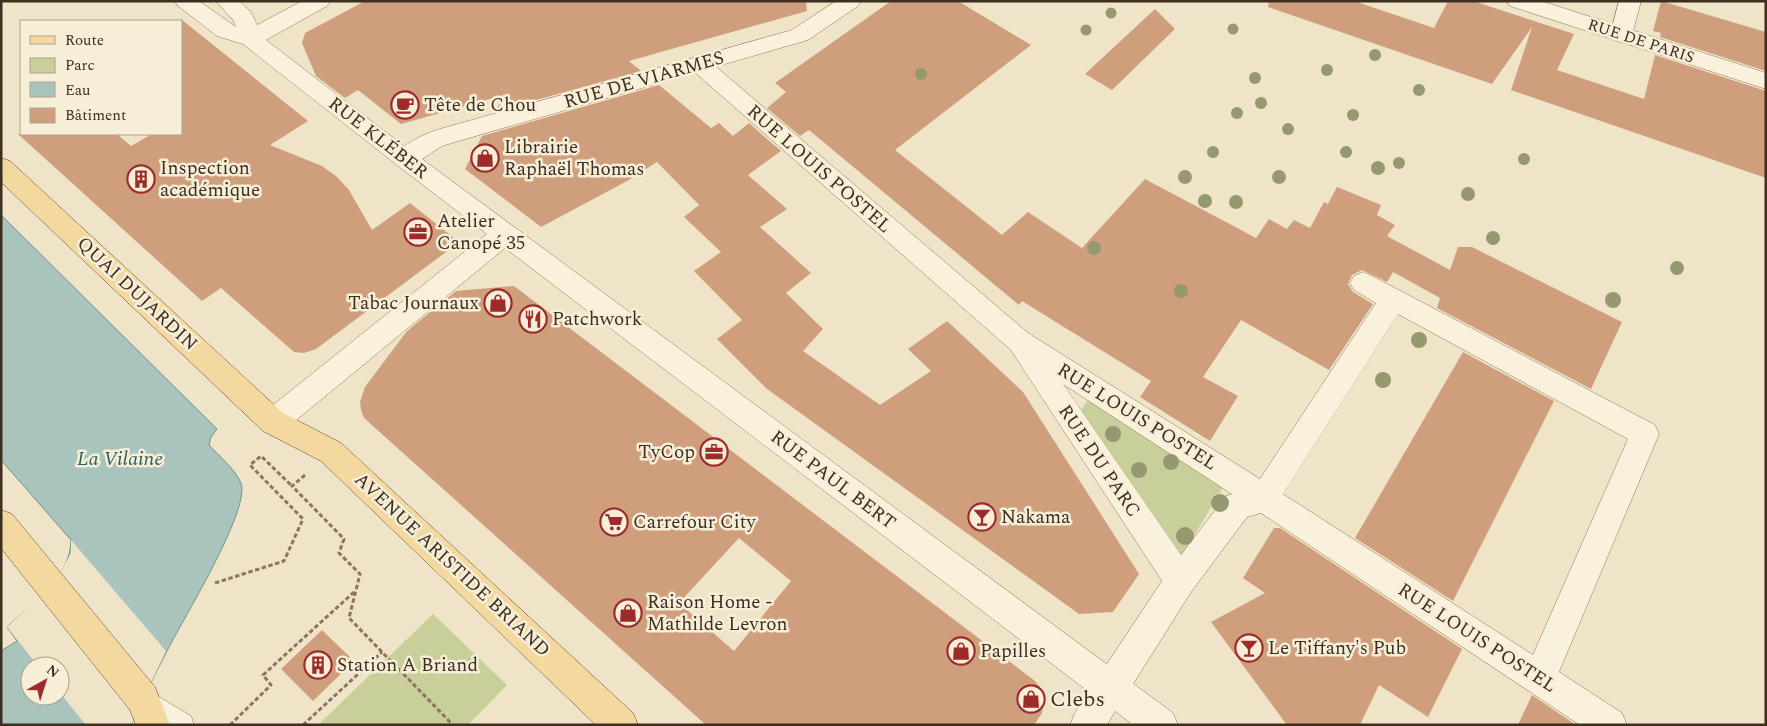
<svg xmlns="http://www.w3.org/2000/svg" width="1767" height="726" font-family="Spectral,serif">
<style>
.green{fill:#c9cf9b}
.water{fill:#a9c4bc;stroke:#6f938a;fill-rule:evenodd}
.pier{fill:#f0e4c8}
.building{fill:#cf9f7d;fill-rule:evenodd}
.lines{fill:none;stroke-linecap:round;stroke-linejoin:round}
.service-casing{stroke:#8d765c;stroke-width:1}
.minor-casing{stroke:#8d765c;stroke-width:1}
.tertiary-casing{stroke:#8d765c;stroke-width:1}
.primary-casing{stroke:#5b4430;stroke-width:1}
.path{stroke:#8d765c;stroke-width:3;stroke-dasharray:4.5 2.5;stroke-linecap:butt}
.service{fill:#faf1dc;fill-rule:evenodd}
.minor{fill:#faf1dc;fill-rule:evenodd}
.tertiary{fill:#faf1dc;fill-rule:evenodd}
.primary{fill:#f3d9a0;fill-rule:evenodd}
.tree{fill:#96986f}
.labels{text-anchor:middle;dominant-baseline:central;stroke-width:5;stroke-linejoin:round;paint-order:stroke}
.far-street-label{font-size:16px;fill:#3d2e20;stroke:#f7eed8}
.street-label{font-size:19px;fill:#3d2e20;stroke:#f7eed8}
.poi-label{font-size:19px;fill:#3d2e20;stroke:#f7eed8;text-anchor:start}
.water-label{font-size:20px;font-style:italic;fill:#2f5d5a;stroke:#f7eed8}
.near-poi-label{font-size:22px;fill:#3d2e20;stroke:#f7eed8;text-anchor:start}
</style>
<rect width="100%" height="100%" fill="#f0e4c8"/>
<path class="green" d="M1088,400L1224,486L1181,557L1078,414Z
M433,614L507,685L468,725H318Z"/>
<path class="water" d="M1,215L217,429L211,437L209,445C219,456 235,469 241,483C251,510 180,624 166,653C154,676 142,701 131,725H1V651L17,641L7,627C31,604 71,577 71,540L1,460ZM30,666H60V696H30Z"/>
<path class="pier" d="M71,540L166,651L131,725H86L60,693V666H38L7,627L55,582L71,553Z"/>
<path class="building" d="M365,1H806L807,11L629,61L641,71L496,111L504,95L401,124L358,90L345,98L316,76L302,43L305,33Z
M891,1H958L1031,45L895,150L1002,235L1028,212L1082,248L1145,179L1256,238L1269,219L1287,229L1294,220L1310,228L1324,202L1328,204L1337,187L1381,205L1377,215L1395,225L1387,236L1450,270L1458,247H1472L1622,322L1591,389L1437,308L1440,298L1393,272L1387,282L1362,270L1352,275L1348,284L1353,292L1373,304L1329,370L1241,320L1203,377L1238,396L1210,441L1140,397L1151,381L1022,301L1019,305L809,130L800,136L767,108L786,92L775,83Z
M1269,1H1354L1434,28L1448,1H1473L1574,34L1557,70L1644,99L1655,55L1766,91V178L1511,90L1532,27L1492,84L1268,7Z
M1661,1L1766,32V71L1660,37L1661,33L1653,31Z
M1155,9L1175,29L1112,90L1085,74Z
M181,19L308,121L270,145L322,166L336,176L349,190L372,230L410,203L454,238L446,252L316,349L304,353L294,352L221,288L202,301L18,134H117L131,146L152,134H181Z
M659,85L711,128L719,123L733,136L749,123L781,151L748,175L787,209L760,227L811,273L786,293L823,329L803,351L880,405L931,371L908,349L947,321L1023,392L1139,574L1113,612L1079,614L767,389L717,339L742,320L694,271L721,252L684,217L699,205L657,162L629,180L541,227L465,169L482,136Z
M514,286L1035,681L1040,687L1043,706L1042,713L1034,725H706L364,418L361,410L360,402L365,387L407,331L456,291ZM739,538L791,581L734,651L679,603Z
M1463,352L1554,401L1453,601L1355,538Z
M1274,528H1280L1462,649L1428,717L1379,685L1360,725H1287L1211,622L1265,593L1243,578Z
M322,630L354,661L313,701L281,669Z
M1532,695L1576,725H1518Z"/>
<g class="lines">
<g class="service-casing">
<path id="service" d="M144,688L191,716L194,725H160L135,709L132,700L135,691Z"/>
</g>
<g class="minor-casing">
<path id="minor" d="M175,1H199L236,27L233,20L216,1H239L251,12L257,25L302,1H330L327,6L266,40L413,153L417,159L413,165L405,168L397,165L243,44L217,36L178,6Z
M1619,1H1641L1632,35L1629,40L1621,42L1613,40L1610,35Z
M699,56L707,59L1028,333L1260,479L1376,303L1354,290L1350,283L1354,276L1363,272L1372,276L1655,425L1659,434L1559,672L1622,713L1627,725H1580L1261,513L1247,517L1191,592L1123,700L1111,705L1099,700L1094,688L1099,676L1162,581L1011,350L691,69L688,64L691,59ZM1398,314L1628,439L1533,655L1283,494ZM1063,384L1232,494L1226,496L1181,555Z"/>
</g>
<g class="tertiary-casing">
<path id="tertiary" d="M836,1H861L858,6L808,40L455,142L442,146L422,159L1173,713L1178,725H1133L1115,711L1107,725H1070L1075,713L1089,692L505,248L283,431L273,435L263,431L259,422L263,413L487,234L397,165L393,159C401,144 424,134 440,129L792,30Z
M1507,1H1541L1766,73V89L1510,6Z"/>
</g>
<g class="primary-casing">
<path id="primary" d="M1,158L10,161L283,413L341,443L633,713L638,725H596L321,461L263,431L1,182Z
M1,510L12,514L155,687L170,725H136L130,710L1,548Z"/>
</g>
<path class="path" d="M305,475L292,486L344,539L339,553L360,574L349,618L453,725
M215,583L284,561L303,519L250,465L261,456L292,486
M230,725L271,685L263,675L354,592
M303,725L382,652"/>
<use href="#service" class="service"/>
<use href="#minor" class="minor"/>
<use href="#tertiary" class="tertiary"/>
<use href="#primary" class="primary"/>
</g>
<g class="tree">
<circle cx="1111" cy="13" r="5.5"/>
<circle cx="1233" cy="29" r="5.5"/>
<circle cx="1086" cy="30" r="5.5"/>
<circle cx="1375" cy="55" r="6"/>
<circle cx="1327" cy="70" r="6"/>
<circle cx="921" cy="74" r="6"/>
<circle cx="1255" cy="78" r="6"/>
<circle cx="1419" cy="90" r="6"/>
<circle cx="1261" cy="103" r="6"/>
<circle cx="1237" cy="113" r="6"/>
<circle cx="1353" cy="115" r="6"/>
<circle cx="1288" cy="129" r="6"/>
<circle cx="1213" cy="152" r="6"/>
<circle cx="1346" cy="152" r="6"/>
<circle cx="1524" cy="159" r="6"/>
<circle cx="1399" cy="163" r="6"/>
<circle cx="1378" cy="168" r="7"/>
<circle cx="1185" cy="177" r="7"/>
<circle cx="1279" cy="177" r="7"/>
<circle cx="1468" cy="194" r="7"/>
<circle cx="1205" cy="201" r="7"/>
<circle cx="1236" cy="202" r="7"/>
<circle cx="1493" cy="238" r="7"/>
<circle cx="1094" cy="248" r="7"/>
<circle cx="1677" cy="268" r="7"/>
<circle cx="1181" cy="291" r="7"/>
<circle cx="1613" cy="300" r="8"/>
<circle cx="1419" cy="340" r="8"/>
<circle cx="1383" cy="380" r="8"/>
<circle cx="1113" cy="434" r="8"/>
<circle cx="1171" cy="462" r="8"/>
<circle cx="1139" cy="470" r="8"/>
<circle cx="1220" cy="503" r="9"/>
<circle cx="1185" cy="536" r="9"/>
</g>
<defs>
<g id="cafe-ring" transform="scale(1.4375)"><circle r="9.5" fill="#f7eed8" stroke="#9e2a2b" stroke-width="1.5"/><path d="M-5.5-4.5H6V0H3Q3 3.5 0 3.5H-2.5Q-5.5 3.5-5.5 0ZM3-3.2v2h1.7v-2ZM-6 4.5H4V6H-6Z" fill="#9e2a2b"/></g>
<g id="shop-ring" transform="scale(1.4375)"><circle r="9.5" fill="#f7eed8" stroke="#9e2a2b" stroke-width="1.5"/><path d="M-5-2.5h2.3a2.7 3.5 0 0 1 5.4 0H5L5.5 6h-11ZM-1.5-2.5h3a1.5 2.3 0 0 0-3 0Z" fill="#9e2a2b"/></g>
<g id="building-ring" transform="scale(1.4375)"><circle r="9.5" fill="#f7eed8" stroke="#9e2a2b" stroke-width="1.5"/><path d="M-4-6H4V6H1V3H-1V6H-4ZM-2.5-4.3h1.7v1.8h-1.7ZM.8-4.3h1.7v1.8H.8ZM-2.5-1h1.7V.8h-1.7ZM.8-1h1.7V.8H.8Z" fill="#9e2a2b"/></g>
<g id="office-ring" transform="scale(1.4375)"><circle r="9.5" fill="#f7eed8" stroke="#9e2a2b" stroke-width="1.5"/><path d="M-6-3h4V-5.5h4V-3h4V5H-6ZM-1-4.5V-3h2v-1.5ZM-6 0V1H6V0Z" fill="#9e2a2b"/></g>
<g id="restaurant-ring" transform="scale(1.4375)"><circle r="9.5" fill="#f7eed8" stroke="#9e2a2b" stroke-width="1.5"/><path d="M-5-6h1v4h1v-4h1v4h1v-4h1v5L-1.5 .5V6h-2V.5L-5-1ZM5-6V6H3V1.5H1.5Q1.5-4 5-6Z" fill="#9e2a2b"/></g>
<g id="bar-ring" transform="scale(1.4375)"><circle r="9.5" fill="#f7eed8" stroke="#9e2a2b" stroke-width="1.5"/><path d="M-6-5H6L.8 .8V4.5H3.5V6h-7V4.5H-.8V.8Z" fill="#9e2a2b"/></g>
<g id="supermarket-ring" transform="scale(1.4375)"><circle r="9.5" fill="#f7eed8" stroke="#9e2a2b" stroke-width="1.5"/><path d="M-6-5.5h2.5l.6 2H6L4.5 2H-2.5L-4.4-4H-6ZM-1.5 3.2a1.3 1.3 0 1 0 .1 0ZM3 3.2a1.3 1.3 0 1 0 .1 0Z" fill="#9e2a2b"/></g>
</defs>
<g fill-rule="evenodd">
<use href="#cafe-ring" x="405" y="105"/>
<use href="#shop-ring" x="485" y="158"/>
<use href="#building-ring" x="141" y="179"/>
<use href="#office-ring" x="418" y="232"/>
<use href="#shop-ring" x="498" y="303"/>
<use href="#restaurant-ring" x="533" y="319"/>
<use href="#office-ring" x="714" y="452"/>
<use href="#bar-ring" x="982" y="517"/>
<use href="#supermarket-ring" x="614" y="522"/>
<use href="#shop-ring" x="628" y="613"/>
<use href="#bar-ring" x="1249" y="648"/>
<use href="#shop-ring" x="961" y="651"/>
<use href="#building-ring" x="318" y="665"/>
<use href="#shop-ring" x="1031" y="699"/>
</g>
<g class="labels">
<g class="far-street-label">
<text transform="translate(1641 41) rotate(18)">RUE DE PARIS</text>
</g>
<g class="street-label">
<text transform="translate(644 80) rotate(-16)">RUE DE VIARMES</text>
<text transform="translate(378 138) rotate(38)">RUE KLÉBER</text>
<text transform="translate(819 169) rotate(41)">RUE LOUIS POSTEL</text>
<text transform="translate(137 294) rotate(43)">QUAI DUJARDIN</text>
<text transform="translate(1137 417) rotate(32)">RUE LOUIS POSTEL</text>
<text transform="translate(1099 461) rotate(56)">RUE DU PARC</text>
<text transform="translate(833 480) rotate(37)">RUE PAUL BERT</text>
<text transform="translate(452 565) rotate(43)">AVENUE ARISTIDE BRIAND</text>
<text transform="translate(1477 638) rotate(33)">RUE LOUIS POSTEL</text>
</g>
<g class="poi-label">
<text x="424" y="105">Tête de Chou</text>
<text x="504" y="147">Librairie<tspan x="504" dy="22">Raphaël Thomas</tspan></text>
<text x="160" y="168">Inspection<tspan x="160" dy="22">académique</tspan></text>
<text x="437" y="221">Atelier<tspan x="437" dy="22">Canopé 35</tspan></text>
<text x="479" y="303" text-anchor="end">Tabac Journaux</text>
<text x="552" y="319">Patchwork</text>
<text x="695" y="452" text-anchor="end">TyCop</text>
<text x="1001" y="517">Nakama</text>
<text x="633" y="522">Carrefour City</text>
<text x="647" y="602">Raison Home -<tspan x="647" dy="22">Mathilde Levron</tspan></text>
<text x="1268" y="648">Le Tiffany's Pub</text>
<text x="980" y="651">Papilles</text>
<text x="337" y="665">Station A Briand</text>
</g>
<g class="water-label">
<text x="120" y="459">La Vilaine</text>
</g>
<g class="near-poi-label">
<text x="1050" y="699">Clebs</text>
</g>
</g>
<rect width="1767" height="726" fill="none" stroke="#3d2e20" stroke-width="5"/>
<rect x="20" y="20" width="162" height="115" fill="#f7eed8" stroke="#ada18e"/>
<rect x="30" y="36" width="25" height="8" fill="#f3d9a0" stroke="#ada18e"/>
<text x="65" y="45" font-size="15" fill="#3d2e20">Route</text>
<rect x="30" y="58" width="25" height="15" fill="#c9cf9b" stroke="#ada18e"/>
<text x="65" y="70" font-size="15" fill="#3d2e20">Parc</text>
<rect x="30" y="82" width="25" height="15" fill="#a9c4bc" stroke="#ada18e"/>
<text x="65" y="95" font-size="15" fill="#3d2e20">Eau</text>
<rect x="30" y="108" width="25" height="15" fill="#cf9f7d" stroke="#ada18e"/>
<text x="65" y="120" font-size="15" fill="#3d2e20">Bâtiment</text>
<g transform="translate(45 681) rotate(39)"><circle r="24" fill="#f7eed8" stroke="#ada18e"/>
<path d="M0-4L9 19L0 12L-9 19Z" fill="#9e2a2b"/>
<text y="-8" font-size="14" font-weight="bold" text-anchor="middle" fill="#3d2e20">N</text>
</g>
</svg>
